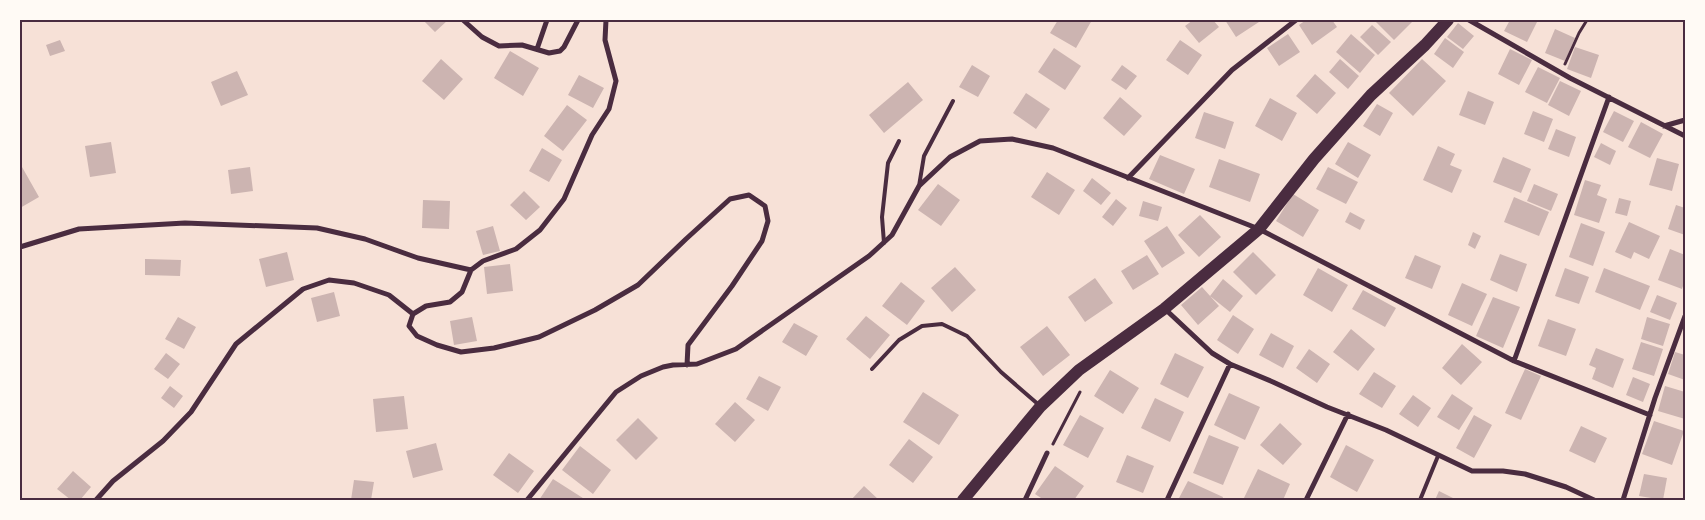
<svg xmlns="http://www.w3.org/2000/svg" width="1705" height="520" font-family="'Asap Condensed',sans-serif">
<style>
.building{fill:#ccb4b1}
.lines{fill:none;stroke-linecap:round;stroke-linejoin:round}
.path{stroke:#4a2c40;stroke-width:3}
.service{stroke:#4a2c40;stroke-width:4}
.minor{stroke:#4a2c40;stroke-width:5}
.primary{stroke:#4a2c40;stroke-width:12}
.neatline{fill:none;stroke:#4a2c40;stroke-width:2}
</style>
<rect width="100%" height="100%" fill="#f7e1d7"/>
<path class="building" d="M423,20H448L435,32Z
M1058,20H1092L1076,48L1050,33Z
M1193,20H1213L1219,27L1199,43L1185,26Z
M1225,20H1257L1259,22L1236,37Z
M1306,20H1332L1337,27L1312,45L1299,25Z
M1374,20H1414L1394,40Z
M1510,20H1538L1527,42L1504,31Z
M1458,23L1474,36L1463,49L1447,37Z
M1372,25L1391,42L1378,55L1360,37Z
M1555,29L1575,38L1565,61L1545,53Z
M1288,34L1300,52L1279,66L1267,48Z
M1351,34L1375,55L1360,73L1336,52Z
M1445,38L1464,52L1453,68L1434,54Z
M60,40L65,51L50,56L46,45Z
M1180,40L1202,55L1188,75L1166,60Z
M1575,47L1599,55L1591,78L1567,69Z
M1054,48L1081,66L1065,90L1038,72Z
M1510,49L1532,60L1519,85L1498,74Z
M510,51L539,68L523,96L494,78Z
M441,59L463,79L444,100L422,81Z
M1340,59L1359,76L1348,89L1329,72Z
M1422,59L1446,81L1413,116L1389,93Z
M972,65L990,76L978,97L959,87Z
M1122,65L1137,76L1126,90L1111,80Z
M1538,67L1560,78L1547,103L1525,92Z
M237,71L248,95L221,106L211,82Z
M1315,74L1336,93L1317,114L1296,96Z
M579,75L604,88L593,108L568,95Z
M1560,81L1581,91L1569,116L1548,105Z
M908,82L923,100L884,133L869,115Z
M1468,91L1494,102L1485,125L1459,115Z
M1026,93L1050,109L1036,129L1013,113Z
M1120,97L1142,116L1124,136L1103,118Z
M1270,98L1297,113L1282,141L1255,126Z
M1377,104L1393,113L1380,136L1363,126Z
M567,105L587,120L563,151L544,136Z
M1533,111L1553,119L1544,142L1524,134Z
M1614,111L1634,121L1623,142L1603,132Z
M1204,112L1234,122L1225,149L1195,138Z
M1641,122L1663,134L1650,158L1628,147Z
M1556,129L1576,137L1569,157L1548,149Z
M111,142L116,173L90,177L85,146Z
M1348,142L1371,155L1358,178L1335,164Z
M1601,143L1616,151L1610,165L1594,157Z
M1438,146L1455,154L1450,165L1462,170L1452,193L1423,180Z
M542,148L562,160L549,182L529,171Z
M1160,155L1195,169L1184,194L1149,179Z
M1503,157L1531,169L1521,193L1493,182Z
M1657,158L1679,164L1672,191L1649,185Z
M1219,159L1260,174L1250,202L1209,187Z
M22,167L39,197L20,208V168Z
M250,167L253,191L231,194L228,170Z
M1328,167L1358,182L1346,204L1316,189Z
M1047,172L1075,190L1059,215L1031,197Z
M1092,178L1111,193L1101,205L1083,191Z
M1585,180L1601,185L1597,195L1607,199L1599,223L1574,215Z
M938,184L960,200L941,226L918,210Z
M1534,184L1558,194L1551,211L1527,201Z
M524,191L540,207L526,220L510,205Z
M1293,194L1319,210L1303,237L1276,221Z
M1514,197L1549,212L1539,236L1504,222Z
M1619,198L1631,201L1627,216L1615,213Z
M1116,199L1127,208L1113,226L1102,217Z
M423,200L450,201L449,229L422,228Z
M1143,201L1162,207L1158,221L1139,216Z
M1676,205L1685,208V235L1668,229Z
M1350,212L1365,220L1360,230L1345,222Z
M1200,215L1221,237L1199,257L1178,235Z
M1629,222L1660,236L1649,259L1634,252L1631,259L1615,252Z
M1581,223L1605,232L1593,266L1569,257Z
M493,226L500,251L483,255L476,231Z
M1167,226L1185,253L1162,268L1144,241Z
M1473,232L1481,236L1475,249L1468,245Z
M1670,249L1685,255V280L1682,289L1658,280Z
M287,252L294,280L266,287L259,259Z
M1253,252L1276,275L1256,295L1233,272Z
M1500,254L1527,264L1517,292L1490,280Z
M1147,255L1159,274L1133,290L1121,271Z
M1415,255L1441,266L1432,289L1405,278Z
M145,259L181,260L180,276L145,275Z
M510,264L513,291L487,294L484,267Z
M955,267L976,290L952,312L931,288Z
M1318,268L1348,285L1332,312L1303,295Z
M1565,268L1589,277L1579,304L1555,296Z
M1604,268L1650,286L1640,310L1595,292Z
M1095,278L1113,303L1085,322L1068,297Z
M1223,279L1243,296L1230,312L1210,296Z
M901,282L925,301L907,325L882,306Z
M1462,283L1487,294L1472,326L1448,315Z
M1202,287L1219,306L1198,325L1181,305Z
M1363,290L1396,308L1385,327L1352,309Z
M334,292L340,316L317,322L311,298Z
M1657,295L1677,303L1670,320L1650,312Z
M1493,297L1520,307L1503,348L1476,336Z
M1233,315L1254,329L1238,354L1217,340Z
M866,316L890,335L870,359L846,339Z
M178,317L196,327L184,349L165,339Z
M472,317L477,341L454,345L450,321Z
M1647,317L1670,324L1663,346L1641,339Z
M1548,319L1576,329L1566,356L1538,346Z
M794,323L818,336L806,356L782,342Z
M1047,326L1070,355L1043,376L1020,347Z
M1351,329L1375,349L1358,371L1333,352Z
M1271,333L1294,346L1283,368L1259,355Z
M1641,342L1663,349L1654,376L1632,369Z
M1462,344L1482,362L1461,385L1442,368Z
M1596,348L1624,359L1613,388L1592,379L1596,368L1589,365Z
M1309,349L1330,364L1317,383L1296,368Z
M1675,352L1685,355V380L1668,374Z
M166,353L180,364L168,379L154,369Z
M1175,353L1204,367L1188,398L1160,384Z
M1525,369L1541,376L1521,420L1505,413Z
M1110,370L1139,388L1123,414L1094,396Z
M1374,372L1396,386L1382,408L1359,394Z
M759,376L781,387L768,411L746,399Z
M1633,377L1650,384L1643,402L1626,395Z
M170,386L183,396L174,408L161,398Z
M1665,386L1685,392V419L1658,411Z
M923,392L959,415L939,445L903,422Z
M1229,393L1260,407L1245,440L1214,425Z
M1452,394L1473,408L1459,430L1437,417Z
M1413,395L1431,408L1418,427L1399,414Z
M404,396L408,429L376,432L373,399Z
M1155,398L1184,412L1170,442L1141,428Z
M735,402L755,420L735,442L715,424Z
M1080,415L1104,428L1088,458L1063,445Z
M1474,415L1492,425L1474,458L1456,448Z
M638,418L658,438L636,460L616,440Z
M1654,421L1684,431L1672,465L1642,454Z
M1280,423L1302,444L1283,465L1260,445Z
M1581,426L1607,438L1595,463L1569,451Z
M1209,435L1239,447L1223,485L1193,473Z
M909,439L933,457L913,483L889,465Z
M436,443L443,470L413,478L406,451Z
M1346,445L1374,460L1357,492L1330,477Z
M580,446L611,470L593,494L562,470Z
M509,453L534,471L518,493L493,475Z
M1127,455L1154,466L1143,493L1116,482Z
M1055,466L1084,486L1074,500H1044L1035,494Z
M1258,469L1290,484L1283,500H1243Z
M73,471L91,487L80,500H71L57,489Z
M1644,474L1667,478L1663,500L1639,496Z
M553,479L586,500H539Z
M354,480L374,482L371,500H351Z
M1188,481L1223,497L1222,500H1178Z
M864,486L879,500H851Z
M1439,491L1457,500H1435Z"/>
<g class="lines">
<path class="path" d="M1565,64L1579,33L1587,20
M1053,444L1080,392"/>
<path class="service" d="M919,186L924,156L953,101
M884,243L882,217L888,163L899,141
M872,369L899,340L922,326L942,324L967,336L1001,372L1039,405
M1420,500L1438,456"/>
<path class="minor" d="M463,20L482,37L499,46L522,45L549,53L560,51L564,47L578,20
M1469,20L1570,78L1685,136
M537,49L547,20
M1664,126L1685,120
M1128,178L1232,70L1296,20
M20,247L79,229L185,223L317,228L365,239L418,258L471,270L462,292L450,302L426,306L413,314L409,326L417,336L437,345L461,352L494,348L539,337L595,310L638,285L686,239L730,199L749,195L765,206L768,221L762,241L732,286L688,345L687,365
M471,270L483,261L516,249L540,230L564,199L592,135L609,109L616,81L605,40L606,20
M1165,309L1212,353L1230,364L1273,382L1327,407L1386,430L1472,471H1503L1525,474L1566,487L1594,500
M1514,361L1609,97
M96,500L113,481L163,441L191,412L236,344L303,289L329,280L354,283L389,295L413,314
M527,500L616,392L641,376L663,367L673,365L697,364L736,349L869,256L892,235L919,186L950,157L980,141L1012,139L1053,148L1259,229L1514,361L1650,415
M1025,500L1047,453
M1167,500L1230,364
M1306,500L1348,414
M1623,500L1655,398L1685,316"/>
<path class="primary" d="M963,500L1040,407L1079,370L1164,309L1259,229L1314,159L1371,95L1425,45L1448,20"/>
</g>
<rect width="1705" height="520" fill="none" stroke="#fffaf5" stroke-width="42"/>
<rect x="21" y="21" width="1663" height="478" class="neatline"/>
</svg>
